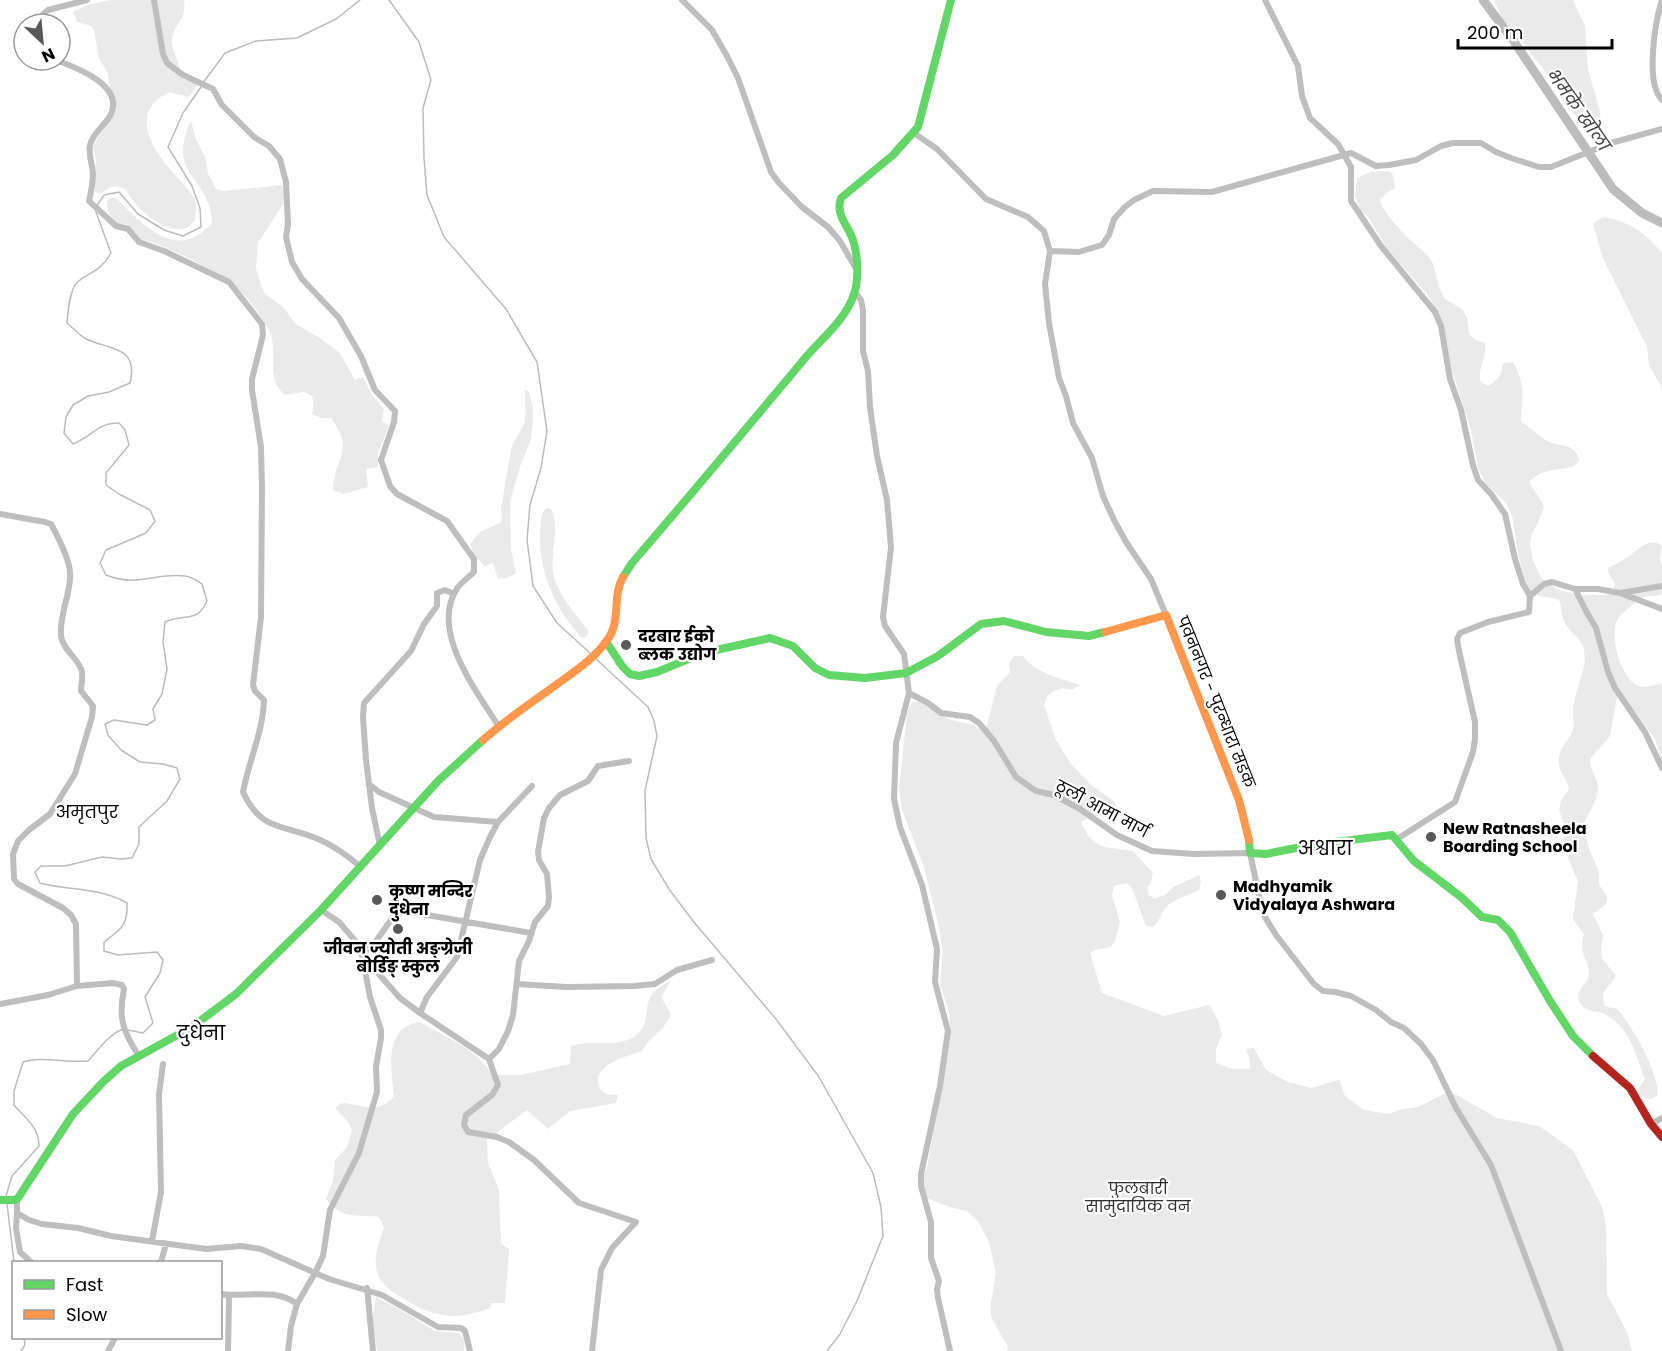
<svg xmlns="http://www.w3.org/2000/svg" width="1662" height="1351" font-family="Poppins,'Noto Sans Devanagari',sans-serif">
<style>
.green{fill:#eaeaea}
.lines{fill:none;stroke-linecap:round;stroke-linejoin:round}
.stream{stroke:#bcbcbc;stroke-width:1.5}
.river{stroke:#bcbcbc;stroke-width:9}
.street{stroke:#bebebe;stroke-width:6}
.fast{stroke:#63d668;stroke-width:8}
.slow{stroke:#ff974d;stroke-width:8}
.jam{stroke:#b3261e;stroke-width:8}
.poi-dot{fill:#595959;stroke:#fff;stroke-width:2}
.labels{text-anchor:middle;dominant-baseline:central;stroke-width:4.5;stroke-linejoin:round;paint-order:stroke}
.poi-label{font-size:16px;font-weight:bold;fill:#000;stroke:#fff;text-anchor:start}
.street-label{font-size:16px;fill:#000;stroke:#fff}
.park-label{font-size:16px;fill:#303030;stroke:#fff}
.water-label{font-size:18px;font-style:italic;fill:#414141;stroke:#fff}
.neighbourhood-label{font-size:18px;fill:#000;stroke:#fff}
.quarter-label{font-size:20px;fill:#000;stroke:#fff}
</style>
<rect width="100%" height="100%" fill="#fff"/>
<path class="green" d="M111,0H184C187,21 173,24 172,41C172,53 181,63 180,75L183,79L198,84L189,97L170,92C165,95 159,97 155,102C132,125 162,161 178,178C183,185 192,192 195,200C197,207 197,217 193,222C179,242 145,216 135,203C131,198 128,193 124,188L113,186L99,194L94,191L96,161L93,147L97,138L109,123L116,107L110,90L108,73L99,59L94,30L91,26L77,22L73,12L87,5Z
M1494,0H1573L1585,26L1588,70L1600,111L1602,127L1591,126L1573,113L1549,76L1502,18Z
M191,120L196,140L205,156L208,173L216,189L225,191L282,185L284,194L283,204L258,243L256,268L261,285L265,294L282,306L297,325L320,338L340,353L355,380L363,377L372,395L384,409L382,422L389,425L378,453V467L366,469L368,487L343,494L333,490C333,460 356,451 331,418H321L312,414L314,405L312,396L304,392L285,395C267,380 276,360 272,339C270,325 241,288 228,280C206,266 179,253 154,243C150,241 145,241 141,240C132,236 116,226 111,217C108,212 107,206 107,200L115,197C142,223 176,264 212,223C210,174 165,178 191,120Z
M1390,171L1394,177L1395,188L1386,193L1380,200L1383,208L1394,223L1407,237L1428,256L1433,263L1440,290L1445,299L1462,309L1467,317L1469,334L1476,340L1485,343C1488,356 1478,367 1480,381L1488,386C1498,380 1502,375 1503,363L1513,362C1526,386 1522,396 1521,421C1529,427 1536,434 1544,439C1560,450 1571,439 1580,460L1573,467C1556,470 1542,469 1529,482C1534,491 1540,497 1544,507L1537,525L1532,533L1530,543L1533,561L1542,579L1561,591L1582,595H1608L1612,593L1615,584L1608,572V568C1615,564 1623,561 1629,556C1640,549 1649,536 1662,546L1660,561L1662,564V594C1656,597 1650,595 1644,597C1641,598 1621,614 1619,617C1607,633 1621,680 1639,686C1647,688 1655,685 1662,683V761L1655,739L1647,728L1620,692L1617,697L1610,736L1590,759C1589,770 1598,777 1598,788C1598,800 1588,814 1583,825L1589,849L1599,872V884L1607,896V901L1605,905L1593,914L1603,935L1601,950L1603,960L1615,974V978L1603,993L1604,1006L1617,1009C1633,1026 1658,1072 1658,1095L1650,1099L1641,1097L1636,1091L1645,1080C1636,1055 1631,1029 1605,1014C1597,1010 1586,1013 1580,1003C1572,989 1592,983 1589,970C1585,954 1579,953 1584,934L1573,919L1578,881L1563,846L1565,827L1559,810L1561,801L1569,789C1567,778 1557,770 1559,758C1560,746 1570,740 1573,729C1575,722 1572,710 1574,702C1577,685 1589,665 1583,647C1579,636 1568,631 1564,621C1560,613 1563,606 1558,599L1539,596L1528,589L1519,559L1512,515L1506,503L1486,484L1478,468L1471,430L1453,374L1444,333V325L1427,294L1388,250L1368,217L1361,211L1355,196L1357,178L1370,172Z
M1604,217C1629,221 1646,233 1662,253V393L1661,386L1649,365L1647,347L1602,256L1593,223Z
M525,389L529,392L533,408V423L531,439L520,467L510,502L511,549L516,573L507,578L498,579L493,563L485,566L475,556L470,544L480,532L502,522L501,508L511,449C513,440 521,433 524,423C527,413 525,400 525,389Z
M550,508C561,522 550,555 553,572C557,595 576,614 589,632L585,638L581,637C554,607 538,571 540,531C541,523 540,515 545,509Z
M1014,656H1023C1037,674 1060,678 1080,685L1072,690L1063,688L1054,691L1047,696L1044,705L1056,740L1071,764L1091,785L1115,802L1118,816H1093L1081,822L1089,837L1096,843L1104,847L1133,851L1153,873L1151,883L1147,887L1149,895L1154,899L1165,895L1175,886L1199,875L1201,882L1199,890C1189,895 1175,899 1167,906C1161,912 1160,921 1153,927L1146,926L1132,888L1127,883L1114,886L1112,895L1120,922L1115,941L1111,947L1095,950L1090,953L1102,993L1164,1016L1209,1005L1218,1020L1222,1035L1216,1049V1063L1233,1069H1250V1061L1246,1049L1254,1048L1266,1070L1288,1082L1311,1088L1339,1080L1345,1096L1364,1110L1389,1114L1402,1109L1418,1107L1446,1093H1453L1497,1118L1539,1126L1573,1150L1602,1207L1606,1226L1607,1294L1627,1332L1632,1351H1007L1008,1347L992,1319L990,1309L996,1273L989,1242L978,1221L967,1211L953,1208L926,1198L923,1187L924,1175L927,1168L932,1141L947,1053L950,1025L949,1011L940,985L943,951L938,923L924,867L902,810L899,788L907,714L912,702H920L948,719L973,725L985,733L997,686L1010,672L1009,663Z
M671,981L661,997L671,1014C664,1032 650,1036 642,1051C628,1056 591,1065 599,1086C602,1095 609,1095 618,1095L616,1103L570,1111L548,1129L527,1110L487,1140L488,1163L499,1190L501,1244L509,1249L505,1303H491L490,1308C452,1322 432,1317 399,1296C390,1290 380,1283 377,1272C373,1256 379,1243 384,1227L379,1217C356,1214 342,1220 326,1199L333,1181L335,1160L347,1147L352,1130L348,1122L335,1108L342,1103C364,1104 377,1116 394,1096C391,1069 383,1027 420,1022C447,1038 475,1048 493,1075H521L570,1064L571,1046C592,1039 614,1049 635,1036C657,1021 633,996 671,981Z
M376,1297L401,1310L435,1331L459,1333L464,1340V1351H377L372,1319Z"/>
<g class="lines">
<path class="stream" d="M389,0L419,42L431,80L423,108L424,158L427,195L444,237L506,309L537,362L547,431L541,468L530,505L527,540L533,586L557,623L590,653
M203,83L225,53L256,41L297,38L336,19L360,0
M98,204L104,195L119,192L138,214L164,230L183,236L201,227L200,208L192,186L168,147L183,113L201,87
M96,212L111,253C101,273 83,274 75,285C69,296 68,311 67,323C73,328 79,335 86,339C110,350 139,346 130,383L109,392L88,396L73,405L66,417L64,433L73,444C92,437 98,422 119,423L125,430L129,445L106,473V485L119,494L150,510L155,521L146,533L106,550L100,563L106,575C138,588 156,572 185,576C191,576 197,581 202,584L207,601C197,624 184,613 165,622L163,642L167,669L162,694L153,709L155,720L147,725L114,720L105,724L108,735L121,750L140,762L163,764L177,768L180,779L167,801L139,827V844L132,858L120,859L102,857L65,866H41L35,872L40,883C70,891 99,887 127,903C128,926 121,929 104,942V951L118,955L157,952L163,960L160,973L145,997L153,1023L143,1033L128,1030
M595,658L648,707L654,721L657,736L645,791L646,838L651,859L669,889L693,921L776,1019L819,1077L873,1173L881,1207L883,1236L857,1301L840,1334L827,1351
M6,1196L12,1176L39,1146C39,1127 25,1118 14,1105V1091L23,1062C40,1056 67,1063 88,1061C99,1049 108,1035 123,1029
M7,1204L14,1262
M21,1351L25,1345L24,1338"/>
<path class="river" d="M1483,0L1513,40L1613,189L1642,213L1662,223"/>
<path class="street" d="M154,0L163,54L167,63L183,75L213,89L222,105L254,137L269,146L280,159L286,182L288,224L286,237L292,262L302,279L339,318L361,356L375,390L395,411L394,422L381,460L390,486L397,494L447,521L474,559V572C469,577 462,582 458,587C428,630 477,691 499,727
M682,0L712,30L727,56L738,78L771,172L779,183L802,207L828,227L840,241L855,267
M1265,0L1298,66L1302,96L1310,118L1338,144L1351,167V201L1381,246L1435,312L1441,326L1450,379L1461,410L1473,465L1478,480L1491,494L1505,514L1515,559L1523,584L1530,596L1529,612L1488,622L1460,633L1457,639L1459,651L1475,722V739L1473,752L1455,802L1397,839
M1662,0C1655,22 1645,83 1662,100
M38,24L43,14L48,10L87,0
M56,60C75,67 124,85 111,114C106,125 93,132 90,145C88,154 92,163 93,173C93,182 91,192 89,201L116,226L128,229L139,242L164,251L229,282L262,324L263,335L252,379V390L261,447L262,488L261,617L253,685L255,691L264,700C263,732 249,760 243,792C261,832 284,824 318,839C335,846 348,856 361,867
M914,133L937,149L986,199L1028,217L1044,231L1050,251L1045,284L1049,323L1059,378L1066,396L1073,423L1092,458L1103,496L1114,520L1126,542L1151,579L1166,615
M1050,251L1079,252L1102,245L1109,235L1114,219L1125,207L1134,200L1153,191L1212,192L1351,153L1376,166L1389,165L1416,160L1441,146L1453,143H1481L1496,152L1511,158L1539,167H1551L1611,143L1662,129
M855,292L861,300L863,310V351L868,371L870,407L877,456L887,500L891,547L883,617L885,626L904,654L909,693L896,743L894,799L900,827L922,885L937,949L935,982L948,1031L940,1086L921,1174V1186L931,1222V1258L939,1281L937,1289L938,1298L950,1351
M0,514L45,522L51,524C57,535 69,559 70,572C72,592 59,613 61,636C63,651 79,658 82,672C83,678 81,685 81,691L93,706L92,717L75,774L50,814L29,830L18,841L13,854L14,879L18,884L63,908L71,915L76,924L77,986L113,983L122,985L124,989C118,1018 123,1032 139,1056
M1575,589L1586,611L1596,628L1608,672L1615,688L1645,732L1662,768
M1621,593L1662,586
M1530,596L1544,584L1552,582L1575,589H1598L1620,593L1662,609
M909,693L928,703L941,713L970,717L979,723L994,741L1016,777L1036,791L1054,795L1080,809L1117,835L1152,851L1194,854L1250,853L1263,914L1276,935L1314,984L1323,991L1335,992L1351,996L1376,1010L1391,1022L1404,1028L1421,1044L1433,1060L1456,1108L1491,1165L1561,1351
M369,784L379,792L434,817L498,822
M380,846L372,808L366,760L363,717L364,703L411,651L424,624L437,606V593L445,590L454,594
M531,933L398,910L376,941L362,955L400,998L420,1013L489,1059L498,1085L492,1095L466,1115L464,1125L468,1132L497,1137L509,1142L534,1160L579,1203L636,1222L612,1248L601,1270L592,1351
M517,984L567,987L634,986L655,984L677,970L712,960
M0,1004L48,995L77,986
M420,1013L427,997L457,957L480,860L490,837L498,822L532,786
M489,1059L499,1049L508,1031L513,1015L519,961L529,941L535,922L548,906L549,897L547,874L539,860L538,852L544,818L549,808L560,795L588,781L598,766L629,761
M1651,1124L1662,1118
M17,1199V1213L29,1220L42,1224L78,1228L111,1236L206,1249L241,1246L261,1249L329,1279L382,1295L438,1327L461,1328L465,1331L470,1351
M17,1213L16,1228L20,1252L31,1262
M152,1241L161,1192L159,1094L163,1064
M161,1262L166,1244
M367,1288L373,1351
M220,1294C245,1298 275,1287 297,1304
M108,1351L115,1338
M228,1351L229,1296
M288,1351L291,1326L297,1304L315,1273L323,1256L330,1210L359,1153L364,1136L377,1092L376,1067L381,1038V1030L370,997L362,955L357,943L339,922L321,910"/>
<path class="fast" d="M623,577L632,563C689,497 745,430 801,363C818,341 845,322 854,294C859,280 858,255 853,240C848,225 835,215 841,198L893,155L918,127L951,0
M607,643L622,666L630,674L639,676L657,672L703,653L770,638L793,646L815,668L829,675L865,678L906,673L938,656L981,624L1004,621L1046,632L1089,636L1105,632
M1249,840L1250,853L1266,854L1311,845L1392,835L1414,861L1461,897L1482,917L1498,920L1510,932L1550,1001L1573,1036L1593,1056
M0,1200H15L18,1198L73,1114L104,1081L121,1066L192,1027L236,994L321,910L438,781L483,740"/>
<path class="slow" d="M1105,632L1166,615L1239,800L1249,840
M483,740C504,722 526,706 549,690C569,675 594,660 608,639C621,621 612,596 623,577"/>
<path class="jam" d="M1593,1056L1630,1088L1651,1124L1662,1137"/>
</g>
<g class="poi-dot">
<circle cx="626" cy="645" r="6"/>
<circle cx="1431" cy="837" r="6"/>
<circle cx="1221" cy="895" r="6"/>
<circle cx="377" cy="900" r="6"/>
<circle cx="398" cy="929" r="6"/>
</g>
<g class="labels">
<g class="poi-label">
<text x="638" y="636">दरबार ईको<tspan x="638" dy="18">ब्लक उद्योग</tspan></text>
<text x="1443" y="828">New Ratnasheela<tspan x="1443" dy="18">Boarding School</tspan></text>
<text x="1233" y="886">Madhyamik<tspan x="1233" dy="18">Vidyalaya Ashwara</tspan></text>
<text x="389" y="891">कृष्ण मन्दिर<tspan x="389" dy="18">दुधेना</tspan></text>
<text x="398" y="948" text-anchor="middle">जीवन ज्योती अङ्ग्रेजी<tspan x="398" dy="18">बोर्डिङ् स्कुल</tspan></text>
</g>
<g class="street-label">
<text transform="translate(1216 702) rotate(68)">पवननगर - पुरन्धारा सडक</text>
<text transform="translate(1102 809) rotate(28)">ठूली आमा मार्ग</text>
</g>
<g class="park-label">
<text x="1138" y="1188">फुलबारी<tspan x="1138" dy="18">सामुदायिक वन</tspan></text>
</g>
<g class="water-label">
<text transform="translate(1579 110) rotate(55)">भमके खोला</text>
</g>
<g class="neighbourhood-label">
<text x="87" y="811">अमृतपुर</text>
</g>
<g class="quarter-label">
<text x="1325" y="848">अश्वारा</text>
<text x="201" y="1033">दुधेना</text>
</g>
</g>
<rect x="12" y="1261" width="210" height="78" fill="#ffffff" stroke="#999999" stroke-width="1.5"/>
<rect x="24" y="1280" width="30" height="9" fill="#63d668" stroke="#999999" stroke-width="1.5"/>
<text x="66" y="1291" font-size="18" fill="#000000">Fast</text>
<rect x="24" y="1310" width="30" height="9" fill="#ff974d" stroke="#999999" stroke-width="1.5"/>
<text x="66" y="1321" font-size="18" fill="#000000">Slow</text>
<g transform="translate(42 42) rotate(154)"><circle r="28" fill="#ffffff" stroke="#999999" stroke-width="1.5"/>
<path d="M0-4.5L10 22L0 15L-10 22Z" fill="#595959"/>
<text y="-9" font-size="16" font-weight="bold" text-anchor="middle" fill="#000000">N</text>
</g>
<path d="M1458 39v9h154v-9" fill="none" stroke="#000000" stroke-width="3"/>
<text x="1467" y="39" font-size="18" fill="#000000" stroke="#ffffff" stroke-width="4.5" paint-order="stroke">200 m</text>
</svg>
